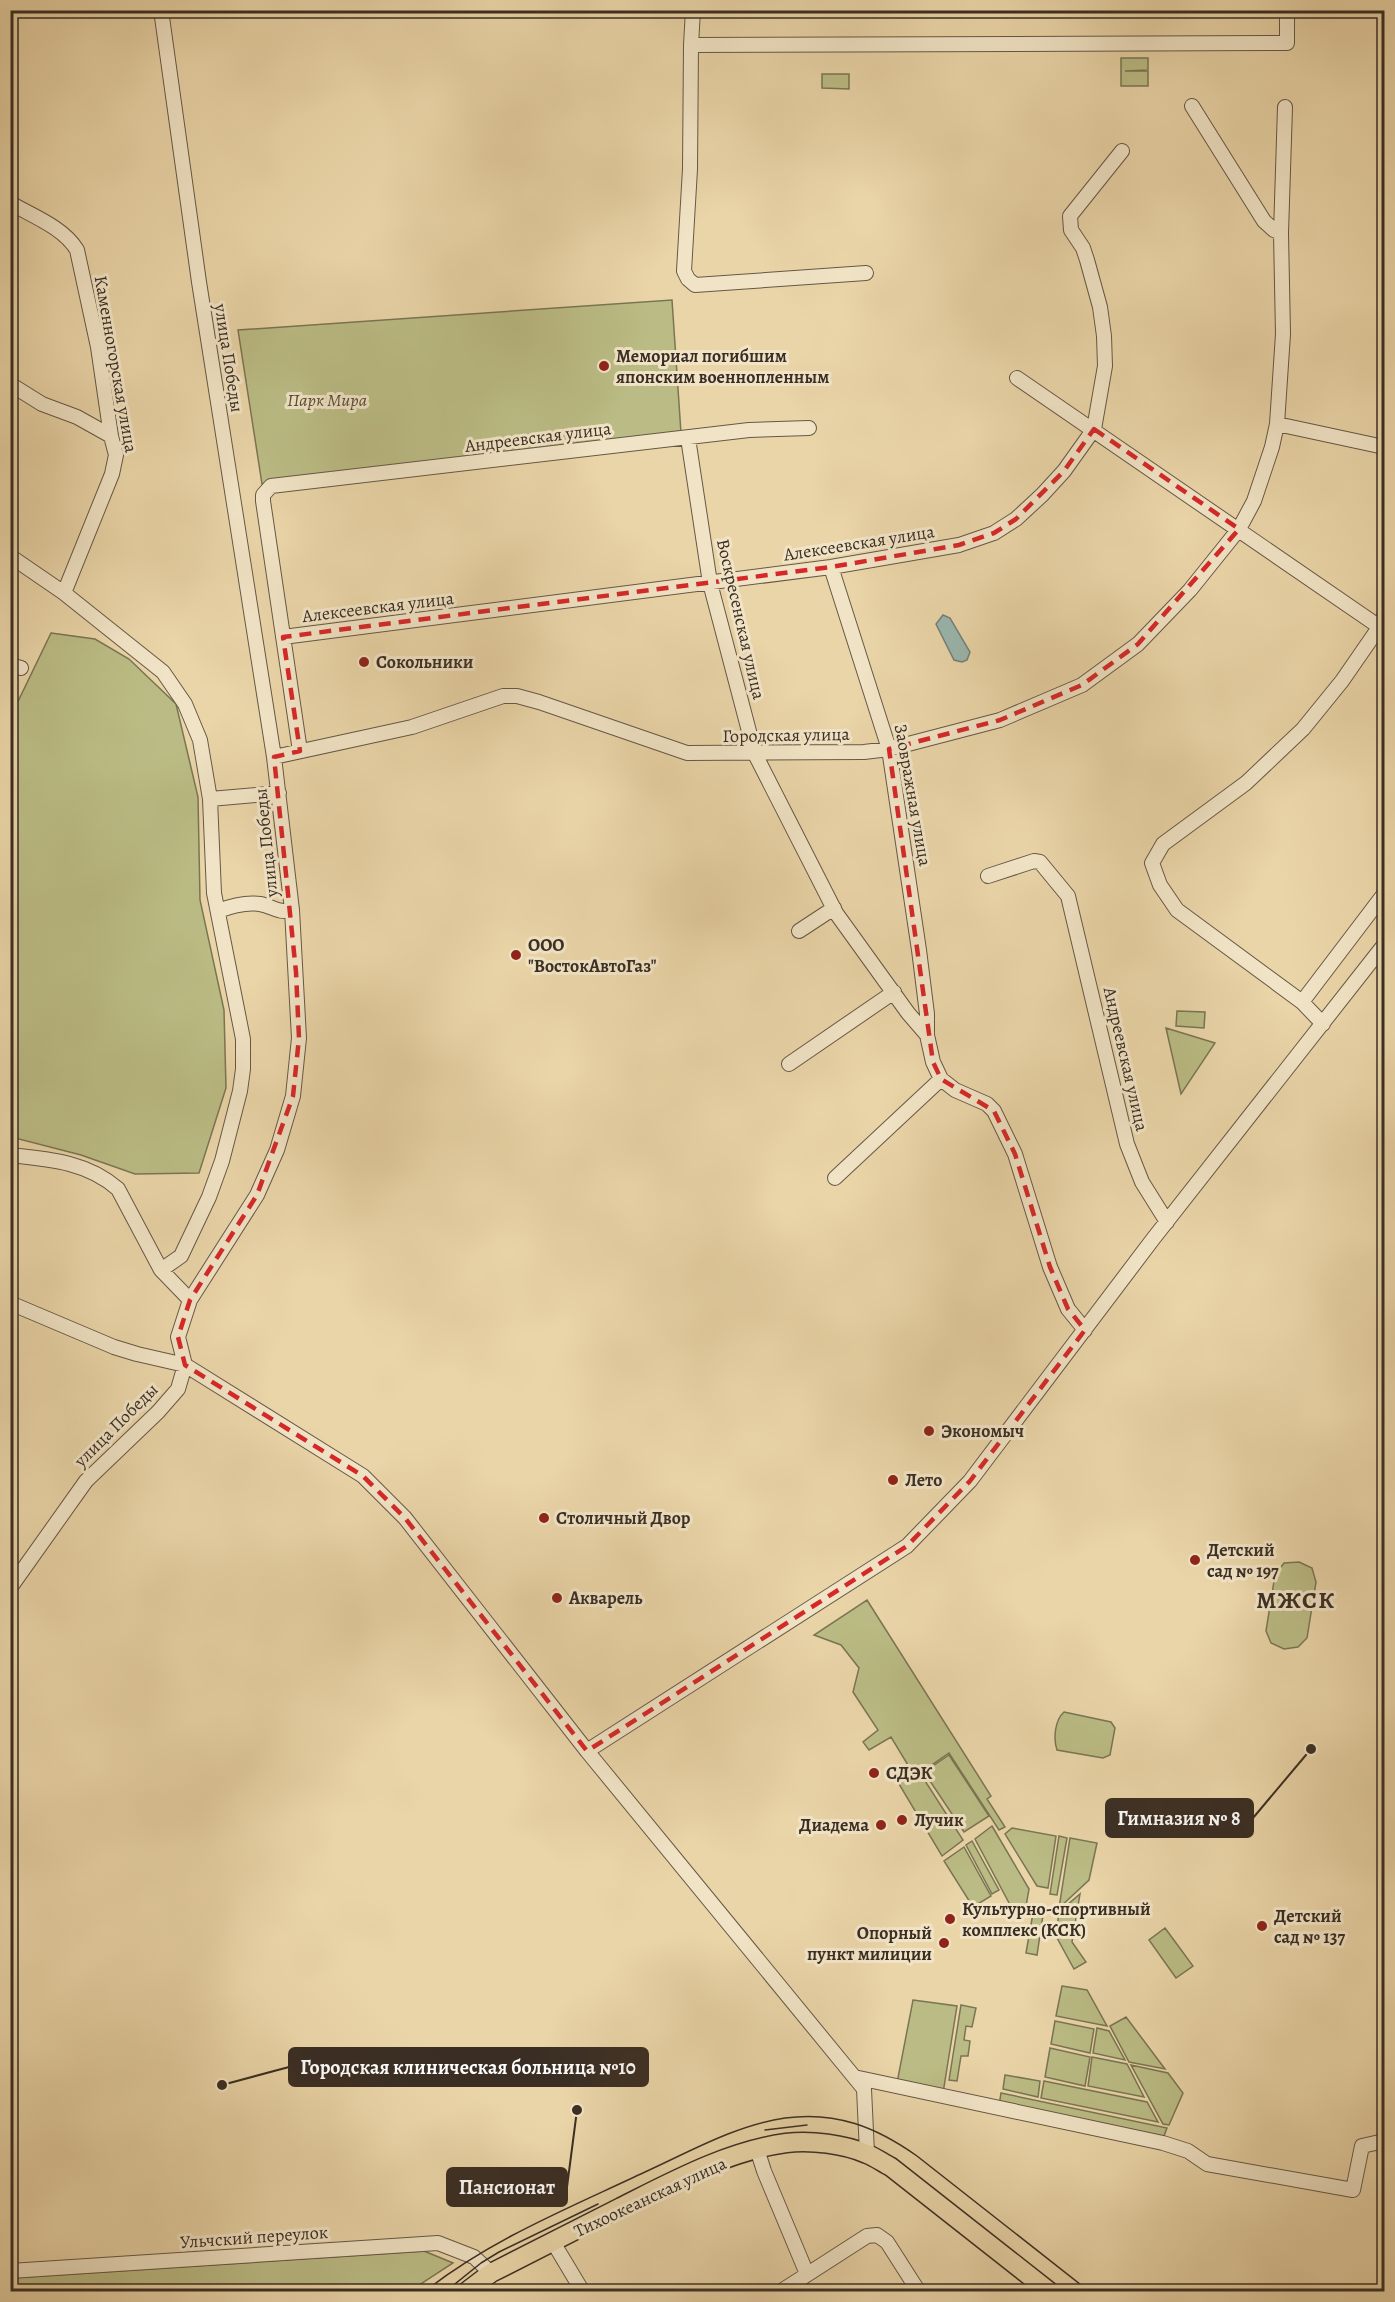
<svg xmlns="http://www.w3.org/2000/svg" width="1395" height="2302" font-family="Alegreya,serif">
<style>
.green{fill:#bbbc85;stroke:#7a7554;stroke-width:1.5}
.water{fill:#9ab7af;stroke:#748077;stroke-width:1.5}
.lines{fill:none;stroke-linecap:round;stroke-linejoin:round}
.minor-casing{stroke:#665845;stroke-width:16}
.major-casing{stroke:#3a2e24;stroke-width:21}
.minor{stroke:#f1e4c6;stroke-width:14}
.major{stroke:#ead5a8;stroke-width:18}
.tram{stroke:#3a2e24;stroke-width:1.5}
.marked{fill:none;stroke:#d62828;stroke-width:4.5;stroke-dasharray:12 8;stroke-linejoin:round}
.poi-dot{fill:#8f2418;stroke:#f1e4c6;stroke-width:2}
.labels{text-anchor:middle;dominant-baseline:central;stroke-width:6;stroke-linejoin:round;paint-order:stroke}
.poi-label{font-size:18px;font-weight:bold;fill:#3a2e24;stroke:#f1e4c6;text-anchor:start}
.street-label{font-size:18px;fill:#3a2e24;stroke:#f1e4c6}
.park-label{font-size:18px;font-style:italic;fill:#544a37;stroke:#f1e4c6}
.district-label{font-size:24px;font-weight:bold;letter-spacing:1.5px;fill:#3a2e24;stroke:#f1e4c6}
.leader{fill:none;stroke:#3a2e24;stroke-width:2}
.callout-dot{fill:#3a2e24;stroke:#f1e4c6;stroke-width:2}
.callout{fill:#3a2e24;stroke:#3a2e24;stroke-width:2}
.callout-label{font-size:20px;text-anchor:middle;font-weight:bold;fill:#fff}
</style>
<rect width="100%" height="100%" fill="#ead5a8"/>
<filter id="stains"><feTurbulence type="fractalNoise" baseFrequency=".00333" numOctaves="4"/><feColorMatrix values="0 0 0 0 .2 0 0 0 0 .09 0 0 0 0 .02 0 0 0 .5 -.17"/></filter>
<radialGradient id="worn" r=".72"><stop offset=".6" stop-color="#630" stop-opacity="0"/><stop offset="1" stop-color="#630" stop-opacity=".3"/></radialGradient>
<path class="green" d="M1121,58H1148V70L1125,71H1148V86H1121Z
M822,74H849V89L822,88Z
M672,300L681,433L262,484L238,330Z
M51,633L95,639L129,659L176,704L198,797L200,900L224,1010L226,1088L199,1173L135,1174L81,1155L11,1137V716Z
M1177,1011L1205,1012L1204,1028L1176,1026Z
M1166,1028L1215,1043L1181,1094Z
M1299,1562L1312,1568L1316,1582L1307,1638L1298,1647L1284,1649L1271,1643L1266,1631L1275,1575L1284,1563Z
M867,1600L991,1796L987,1799L1005,1827L999,1830L949,1753L920,1773L963,1840L942,1856L896,1779L911,1770L891,1737L869,1750L863,1742L878,1730L853,1692L859,1668L841,1645L814,1635Z
M1064,1712L1111,1722L1115,1728L1110,1755L1103,1758L1057,1750C1053,1738 1055,1720 1064,1712Z
M949,1755L989,1816L964,1832L924,1772Z
M992,1826L1029,1889L1025,1912L1009,1910V1903L975,1839Z
M1012,1828L1056,1836L1048,1888L1037,1886L1005,1834Z
M1059,1836L1067,1838L1057,1895L1050,1894Z
M1070,1838L1097,1843L1089,1880L1059,1908Z
M972,1841L999,1890L992,1894L966,1845Z
M964,1847L991,1896L973,1907L944,1861Z
M1080,1894L1072,1942L1086,1962L1074,1969L1056,1936L1059,1912Z
M1033,1913L1043,1915L1037,1955L1026,1953Z
M1165,1928L1193,1966L1176,1978L1149,1940Z
M1062,1986L1087,1990L1107,2026L1056,2016Z
M913,2000L957,2006L943,2093L897,2083Z
M961,2005L976,2008L972,2027L966,2026L964,2040L970,2041L968,2056H961L957,2081L949,2080Z
M1126,2017L1165,2069L1129,2062L1110,2026Z
M1055,2021L1094,2029L1090,2053L1051,2044Z
M1097,2028L1109,2031L1125,2060L1093,2053Z
M1050,2048L1090,2057L1085,2086L1045,2077Z
M1092,2057L1127,2064L1144,2097L1088,2086Z
M1131,2065L1168,2073L1183,2093L1169,2125L1163,2124Z
M1005,2075L1040,2081L1038,2097L1003,2089Z
M1044,2081L1147,2102L1158,2122L1041,2098Z
M1001,2093L1167,2128L1162,2141L999,2106Z
M424,2251L453,2263L410,2291H11V2278Z"/>
<path class="water" d="M943,615L950,618L970,652L967,660L962,662L954,660L936,624Z"/>
<g class="lines">
<g class="minor-casing">
<path id="minor" d="M693,10L691,45L690,169L684,271L688,279L695,285L866,273
M691,45L1287,43V10
M1192,106L1264,221L1274,230L1281,233
M10,203C33,216 64,228 77,250L98,347L111,436L116,455L112,474L64,593
M1017,378L1384,630
M10,384L42,404L77,417L111,436
M1277,424L1384,447
M688,438L710,583L755,754L836,913L908,1013L927,1035
M10,556L64,593L163,672L185,704L200,740L210,799L214,893L243,1039V1069L240,1091L222,1161L209,1197L181,1256L161,1270
M831,567L889,749L919,950L927,1014V1035L933,1062L941,1079L955,1090L987,1104L994,1111L1015,1154L1050,1267L1068,1309L1085,1330
M283,637L831,567L959,545L994,533L1016,519L1042,495L1064,471L1094,429L1105,366L1104,336L1100,307L1087,260L1083,248L1071,230L1070,216L1122,151
M10,665L21,668
M300,751L263,501V495L271,486L749,430L809,428
M274,757L412,727L503,696H517L539,702L687,753L864,752L889,749L1000,720L1082,685L1138,644L1190,590L1239,529L1254,501L1272,447L1277,424L1283,334L1281,233L1285,107
M210,799L279,793
M988,876L1034,861L1040,862L1068,896L1127,1144L1142,1182L1167,1222
M218,911C231,906 246,902 260,904C272,906 279,914 292,910
M799,931L834,908
M1302,1002L1384,894
M1323,1024L1302,1002L1177,910L1160,885L1152,863L1163,844L1246,783L1303,729L1342,681L1380,626L1384,616
M789,1064L894,992
M10,1155C49,1159 88,1162 118,1189L161,1270L190,1300
M835,1178L941,1079
M10,1303L114,1347L137,1354L185,1365L363,1476L405,1518L587,1751L864,2089L867,2153
M10,1588L86,1481L158,1412L178,1389L185,1365L178,1337L190,1300L257,1195L277,1150L293,1096L299,1038L292,910L274,757L199,282L161,10
M587,1751L907,1546L970,1481L1153,1239L1384,945
M854,2077L1163,2143L1188,2151L1207,2164L1353,2190L1362,2146L1384,2141
M757,2149L764,2171L807,2274
M553,2242L583,2292
M10,2271L438,2243L474,2257L491,2273
M780,2292L867,2236L877,2235L887,2242L919,2292"/>
</g>
<g class="major-casing">
<path id="major" d="M466,2292L491,2273C535,2251 578,2229 621,2207C673,2181 728,2151 786,2143C811,2140 844,2144 867,2154C875,2157 883,2163 891,2167L1050,2292"/>
</g>
<use href="#minor" class="minor"/>
<use href="#major" class="major"/>
<path class="tram" d="M765,2130L807,2125
M424,2292C491,2239 569,2208 645,2172C689,2152 736,2125 785,2118C836,2111 876,2127 917,2156L1090,2292
M445,2292L481,2263L499,2252L598,2204"/>
</g>
<path class="marked" d="M1094,429L1239,529L1138,644L1082,685L1000,720L889,749L933,1062L941,1079L994,1111L1015,1154L1050,1267L1068,1309L1085,1330L970,1481L907,1546L587,1751L405,1518L363,1476L185,1365L178,1337L190,1300L257,1195L293,1096L299,1038L296,972L274,757L300,751L283,637L831,567L959,545L994,533L1016,519L1064,471Z"/>
<g class="poi-dot">
<circle cx="604" cy="366" r="6"/>
<circle cx="364" cy="662" r="6"/>
<circle cx="516" cy="955" r="6"/>
<circle cx="929" cy="1431" r="6"/>
<circle cx="893" cy="1480" r="6"/>
<circle cx="544" cy="1518" r="6"/>
<circle cx="1195" cy="1560" r="6"/>
<circle cx="557" cy="1598" r="6"/>
<circle cx="874" cy="1773" r="6"/>
<circle cx="902" cy="1820" r="6"/>
<circle cx="881" cy="1825" r="6"/>
<circle cx="950" cy="1919" r="6"/>
<circle cx="1262" cy="1926" r="6"/>
<circle cx="944" cy="1943" r="6"/>
</g>
<g class="labels">
<g class="poi-label">
<text x="616" y="356">Мемориал погибшим<tspan x="616" dy="21">японским военнопленным</tspan></text>
<text x="376" y="662">Сокольники</text>
<text x="528" y="945">ООО<tspan x="528" dy="21">"ВостокАвтоГаз"</tspan></text>
<text x="941" y="1431">Экономыч</text>
<text x="905" y="1480">Лето</text>
<text x="556" y="1518">Столичный Двор</text>
<text x="1207" y="1550">Детский<tspan x="1207" dy="21">сад № 197</tspan></text>
<text x="569" y="1598">Акварель</text>
<text x="886" y="1773">СДЭК</text>
<text x="914" y="1820">Лучик</text>
<text x="869" y="1825" text-anchor="end">Диадема</text>
<text x="962" y="1909">Культурно-спортивный<tspan x="962" dy="21">комплекс (КСК)</tspan></text>
<text x="1274" y="1916">Детский<tspan x="1274" dy="21">сад № 137</tspan></text>
<text x="932" y="1933" text-anchor="end">Опорный<tspan x="932" dy="21">пункт милиции</tspan></text>
</g>
<g class="street-label">
<text transform="translate(229 358) rotate(81)">улица Победы</text>
<text transform="translate(116 364) rotate(80)">Каменногорская улица</text>
<text transform="translate(538 437) rotate(-7)">Андреевская улица</text>
<text transform="translate(859 543) rotate(-9)">Алексеевская улица</text>
<text transform="translate(378 607) rotate(-7)">Алексеевская улица</text>
<text transform="translate(741 619) rotate(77)">Воскресенская улица</text>
<text transform="translate(786 735) rotate(-1)">Городская улица</text>
<text transform="translate(913 795) rotate(80)">Заовражная улица</text>
<text transform="translate(266 843) rotate(-96)">улица Победы</text>
<text transform="translate(1126 1059) rotate(77)">Андреевская улица</text>
<text transform="translate(116 1425) rotate(-45)">улица Победы</text>
<text transform="translate(650 2197) rotate(-25)">Тихоокеанская улица</text>
<text transform="translate(254 2237) rotate(-4)">Ульчский переулок</text>
</g>
<g class="park-label">
<text x="327" y="400">Парк Мира</text>
</g>
<g class="district-label">
<text x="1296" y="1600">МЖСК</text>
</g>
</g>
<path class="leader" d="M1311 1749L1253 1818M222 2085L289 2067M577 2110L567 2187"/>
<g class="callout-dot">
<circle cx="1311" cy="1749" r="6"/>
<circle cx="222" cy="2085" r="6"/>
<circle cx="577" cy="2110" r="6"/>
</g>
<g class="callout">
<rect x="1106" y="1799" width="147" height="38" rx="6"/>
<rect x="289" y="2048" width="359" height="38" rx="6"/>
<rect x="447" y="2168" width="120" height="38" rx="6"/>
</g>
<g class="callout-label">
<text x="1179" y="1825">Гимназия № 8</text>
<text x="468" y="2074">Городская клиническая больница №10</text>
<text x="507" y="2194">Пансионат</text>
</g>
<rect width="1395" height="2302" fill="none" stroke="#ead5a8" stroke-width="36"/>
<rect x="12" y="12" width="1371" height="2278" fill="none" stroke="#3a2e24" stroke-width="3"/>
<rect x="18" y="18" width="1359" height="2266" fill="none" stroke="#3a2e24" stroke-width="1.5"/>
<rect width="100%" height="100%" filter="url(#stains)"/>
<rect width="100%" height="100%" fill="url(#worn)"/>
</svg>
